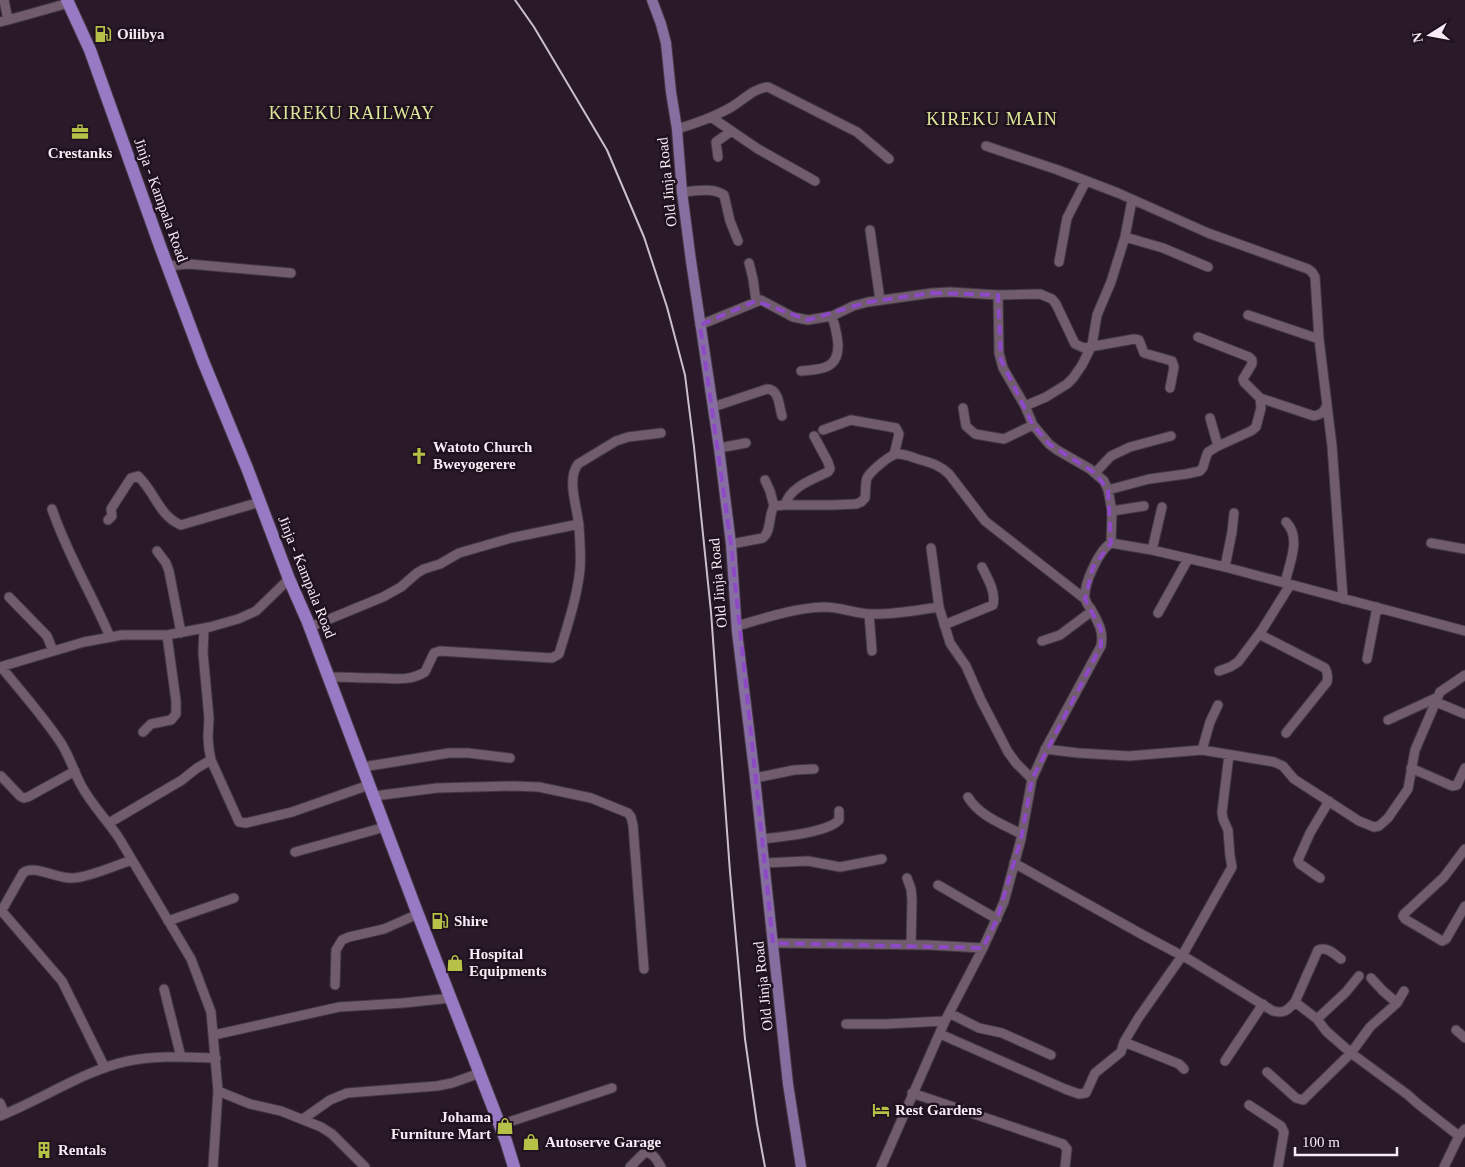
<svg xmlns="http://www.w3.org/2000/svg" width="1465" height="1167" font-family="Georgia,serif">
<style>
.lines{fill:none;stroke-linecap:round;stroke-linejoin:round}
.minor-casing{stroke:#443843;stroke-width:11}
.major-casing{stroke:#443843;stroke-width:12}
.highway-casing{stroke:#443843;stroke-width:14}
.minor{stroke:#705c6d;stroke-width:9}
.major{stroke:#876ea1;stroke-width:10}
.highway{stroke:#977ac3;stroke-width:12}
.rail{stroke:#cbbfca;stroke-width:2}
.marked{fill:none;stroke:#8e49c7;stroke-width:4;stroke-dasharray:10 6;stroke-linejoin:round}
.labels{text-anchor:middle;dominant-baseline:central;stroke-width:5;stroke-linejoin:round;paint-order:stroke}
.poi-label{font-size:15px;font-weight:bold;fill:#f7ebf5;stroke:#20111f;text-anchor:start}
.street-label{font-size:15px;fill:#f7ebf5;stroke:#20111f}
.quarter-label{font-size:18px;letter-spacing:1px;fill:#dde799;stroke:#20111f}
</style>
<rect width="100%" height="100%" fill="#2a1a29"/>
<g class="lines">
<g class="minor-casing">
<path id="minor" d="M8,20L69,3
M0,22L8,20L4,0
M711,117L758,149L815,181
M677,129C694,124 711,118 726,110C740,104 752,88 768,87L857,132L889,159
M986,146L1058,170L1118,193L1208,233L1308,269L1312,272L1315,277L1319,339L1332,446L1343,599
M718,157L716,142L730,132
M682,192C696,191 713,187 724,195L730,221L738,241
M870,230L880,300
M1125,237L1163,248L1208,267
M1059,262L1067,218L1086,181
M749,263L753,279L756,301
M167,266L189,264L291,273
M998,295L999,353L1003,368L1025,406L1033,425L1049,444L1057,450L1090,469L1104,481L1108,490L1112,511L1111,543
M1248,315L1319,339
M700,325L761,300L793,317L808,320L832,316L853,306L868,302L932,293L950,292L998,295L1040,294L1052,299L1056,304L1075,344L1084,348L1134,339L1139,340L1144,353L1172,361L1174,367L1170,388
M801,371C809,370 821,370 828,366C845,357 836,330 832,316
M1260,398L1314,416C1322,414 1324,412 1327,405
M1025,406L1046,397L1067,384L1073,378L1082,365L1092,345L1097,315L1111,282L1125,237L1132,200
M713,407L767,389C779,389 779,406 782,416
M963,408L966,426L975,434L1004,439L1033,425
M1210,418L1218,446
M823,430L851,420L896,428L899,434L894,455
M719,448L746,443
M1095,473L1111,456L1130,447L1171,436
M765,480L770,491L774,506
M1108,490L1149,479L1186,474L1200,471L1203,467L1206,457L1208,452L1218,446L1251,431L1256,427L1261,408L1260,398L1244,382L1243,379L1252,364V360L1249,357L1198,337
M785,505C790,487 813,479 828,472L830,469L828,462L814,436
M52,509C67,554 92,594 110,637
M1112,511L1144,506
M108,520L112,516L111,509L131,478L138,476C155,492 159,516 181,525L260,502
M1431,543L1465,549
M731,544L763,538C772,530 768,516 774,506L785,505H832L856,504L861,502L865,498C866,492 865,484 867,478C871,471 890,454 898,454C906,454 914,458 921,460C932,463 941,466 949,474L985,521L1085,599
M931,548L939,607L950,643L966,666L981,700L1008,752L1016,763L1032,779
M1152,550L1162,507
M157,551L166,563L169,571L181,633
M1225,567L1232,532L1234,513
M1285,583C1289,564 1302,538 1286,522
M9,597L47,636L53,651
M1158,613L1188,559
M869,614L872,651
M944,625L993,605C996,592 988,579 982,567
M737,626C765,618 794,608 824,607C840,607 854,613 870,614C893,615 917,610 939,607
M310,627L383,597L401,587L417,573L424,569L440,564L459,553L511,538L579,524
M204,628L203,653L209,718L208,737L209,749L211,760L239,822L246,823L292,812L369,785
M1259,634L1325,668C1328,673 1328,677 1327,682L1286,733
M1042,641L1060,635L1092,611
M1367,659L1377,607
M0,667L84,642L122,635H167L210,627L238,619L256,611L289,579
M1,667C21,691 41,714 59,740C69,754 73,770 81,785C91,804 107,820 119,838L191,959L211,1012L218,1091L213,1167
M1219,671L1230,667L1238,662L1262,630L1290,585
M329,677C344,677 360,678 376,678C394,678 408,682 425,672L434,653L440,651L552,658L559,654C567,627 577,598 580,569C581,555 580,541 579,527C578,509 566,480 578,464L616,441L628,437L661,433
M1436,702L1465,714
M1388,720L1438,697
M143,732L151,724L171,720L176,714V701L167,635
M1045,749L1078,753L1129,756L1202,750L1274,762L1283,766L1294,779L1359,821L1374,827L1379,826L1388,818L1408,789L1415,750L1440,692L1465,675
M1202,750L1210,722L1218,705
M363,767L449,753H468L510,758
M1411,768L1452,786L1457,785L1465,768
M1,776L20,796L24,798L28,797L75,771
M755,778L794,770L814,769
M374,796L437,788L514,786L539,787L591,798L628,813L631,817L633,825L644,969
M968,797C979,816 1003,824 1021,834
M109,823L182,780L197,768L211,760
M762,839C780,837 827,833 839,820V811
M1465,849L1444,877L1404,914L1403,916L1405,919L1442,941L1446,939L1465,906
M295,852L385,827
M764,863L808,861L840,867L882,859
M1014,863L1143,935L1190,960L1273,1011C1284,1014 1288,1010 1295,1002L1317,1019L1326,1031L1351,1053L1408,1095L1418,1104L1459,1136L1465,1129
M907,878L911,889L912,900L911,945
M1320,878L1300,864L1298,860L1310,833L1329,801
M938,885L997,919
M0,909L62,981L105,1068
M2,910L23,873C34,864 57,879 72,878C88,878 116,865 132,860
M168,921L234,898
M773,943L928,945L983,948
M1371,978L1383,991L1397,1003
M335,985L336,950L342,940L349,937L384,929L418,914
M164,989L181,1057
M1295,1002L1318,950C1327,946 1334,954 1341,959
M949,1013L979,1028L1002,1033L1051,1055
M1317,1019L1346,992L1359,976
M846,1024H885L945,1021
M1456,1030L1465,1038
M940,1034L1065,1089L1079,1094L1086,1093L1095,1073L1121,1052L1124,1042L1139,1017L1182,956L1232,867L1230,856L1228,830L1223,819L1222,812L1229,755
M214,1035L339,1007L403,1003L451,998
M1124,1042L1179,1064L1184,1069
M1225,1061L1263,1004
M1267,1072L1296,1098L1303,1100L1351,1053L1370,1027L1397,1003L1404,991
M218,1091L250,1104L281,1111L321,1127L332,1134L365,1167
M912,1093L1063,1144L1067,1149L1065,1167
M0,1103L5,1114
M1249,1105L1281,1126L1284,1132L1278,1167
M0,1116C41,1100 85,1070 128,1061C156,1055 187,1057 216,1058
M303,1119L330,1100L347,1093L437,1086L452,1083L480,1073
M500,1125L612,1088
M630,1167L645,1152C654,1153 657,1161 661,1167
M881,1167L945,1021L983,948L1004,902L1021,839L1032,779L1047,746L1101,646C1104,631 1098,622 1091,609C1089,607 1086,602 1085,599C1083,585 1099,550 1111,543L1152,550L1225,567L1465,631
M1444,1167L1459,1136"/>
</g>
<g class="major-casing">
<path id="major" d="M652,0L661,24L666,43L671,92L677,129L682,192L691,261L719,448L731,544L737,632L755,778L788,1084L801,1167"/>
</g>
<g class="highway-casing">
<path id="highway" d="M67,0L90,50L160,246L203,361L247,468L289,579L307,620L414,904L506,1141L514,1167"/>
</g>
<use href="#minor" class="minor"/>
<use href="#major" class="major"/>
<use href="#highway" class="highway"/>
<path class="rail" d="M515,0L534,27L607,150L644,237L667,307L685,375L694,447L711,612L730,872L745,1039L757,1124L765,1167"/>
</g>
<path class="marked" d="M932,293L998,295L1001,360L1033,425L1049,444L1095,473L1108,490L1111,543L1093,567L1085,599L1101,629V646L1032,779L1021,839L997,919L983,948L773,943L731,544L700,325L756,301L808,320L868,302Z"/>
<defs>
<g id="fuel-bare" transform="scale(1.35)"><path d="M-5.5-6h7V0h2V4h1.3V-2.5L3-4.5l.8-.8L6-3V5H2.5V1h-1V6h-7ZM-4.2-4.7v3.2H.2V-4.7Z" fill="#b6c148" stroke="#20111f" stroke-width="2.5" paint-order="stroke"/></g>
<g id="office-bare" transform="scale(1.35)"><path d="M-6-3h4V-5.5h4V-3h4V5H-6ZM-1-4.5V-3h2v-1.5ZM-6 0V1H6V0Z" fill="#b6c148" stroke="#20111f" stroke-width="2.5" paint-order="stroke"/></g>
<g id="church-bare" transform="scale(1.35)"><path d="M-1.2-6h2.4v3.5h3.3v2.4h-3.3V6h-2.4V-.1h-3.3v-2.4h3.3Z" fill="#b6c148" stroke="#20111f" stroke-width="2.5" paint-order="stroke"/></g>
<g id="shop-bare" transform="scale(1.35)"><path d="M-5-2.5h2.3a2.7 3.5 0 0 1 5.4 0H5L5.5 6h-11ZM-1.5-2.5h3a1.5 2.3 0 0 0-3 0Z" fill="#b6c148" stroke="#20111f" stroke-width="2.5" paint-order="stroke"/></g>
<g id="hotel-bare" transform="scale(1.35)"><path d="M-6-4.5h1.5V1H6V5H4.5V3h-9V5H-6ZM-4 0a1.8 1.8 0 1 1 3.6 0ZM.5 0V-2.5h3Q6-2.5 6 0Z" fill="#b6c148" stroke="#20111f" stroke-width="2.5" paint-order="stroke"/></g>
<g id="building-bare" transform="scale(1.35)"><path d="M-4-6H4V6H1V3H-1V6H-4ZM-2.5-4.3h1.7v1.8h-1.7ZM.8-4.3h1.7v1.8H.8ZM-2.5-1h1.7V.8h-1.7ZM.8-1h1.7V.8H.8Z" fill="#b6c148" stroke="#20111f" stroke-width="2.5" paint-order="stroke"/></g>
</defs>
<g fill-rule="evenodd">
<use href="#fuel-bare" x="103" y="34"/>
<use href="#office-bare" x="80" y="132"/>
<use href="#church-bare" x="419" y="456"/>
<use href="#fuel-bare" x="440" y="921"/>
<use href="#shop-bare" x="455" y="963"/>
<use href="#hotel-bare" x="881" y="1110"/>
<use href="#shop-bare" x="505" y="1126"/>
<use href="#shop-bare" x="531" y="1142"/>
<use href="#building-bare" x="44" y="1150"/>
</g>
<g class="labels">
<g class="poi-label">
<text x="117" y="34">Oilibya</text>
<text x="80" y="153" text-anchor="middle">Crestanks</text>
<text x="433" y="447">Watoto Church<tspan x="433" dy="17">Bweyogerere</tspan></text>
<text x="454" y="921">Shire</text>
<text x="469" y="954">Hospital<tspan x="469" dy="17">Equipments</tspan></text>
<text x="895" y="1110">Rest Gardens</text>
<text x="491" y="1117" text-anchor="end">Johama<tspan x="491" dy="17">Furniture Mart</tspan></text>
<text x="545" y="1142">Autoserve Garage</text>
<text x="58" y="1150">Rentals</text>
</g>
<g class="street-label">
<text transform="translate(667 182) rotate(-96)">Old Jinja Road</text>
<text transform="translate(161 200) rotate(70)">Jinja - Kampala Road</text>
<text transform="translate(307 577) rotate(68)">Jinja - Kampala Road</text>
<text transform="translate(718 583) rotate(-95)">Old Jinja Road</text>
<text transform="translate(763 986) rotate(-96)">Old Jinja Road</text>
</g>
<g class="quarter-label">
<text x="352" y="113">KIREKU RAILWAY</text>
<text x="992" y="119">KIREKU MAIN</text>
</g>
</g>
<g transform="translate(1430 35) rotate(259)" stroke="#20111f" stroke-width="4" paint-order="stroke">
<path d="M0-4L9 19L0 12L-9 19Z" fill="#f7ebf5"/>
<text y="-8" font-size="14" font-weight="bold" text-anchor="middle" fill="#f7ebf5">N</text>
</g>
<path d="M1295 1147v8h102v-8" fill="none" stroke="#f7ebf5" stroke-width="2.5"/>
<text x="1302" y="1147" font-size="15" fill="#f7ebf5" stroke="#20111f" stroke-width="4" paint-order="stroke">100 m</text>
</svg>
